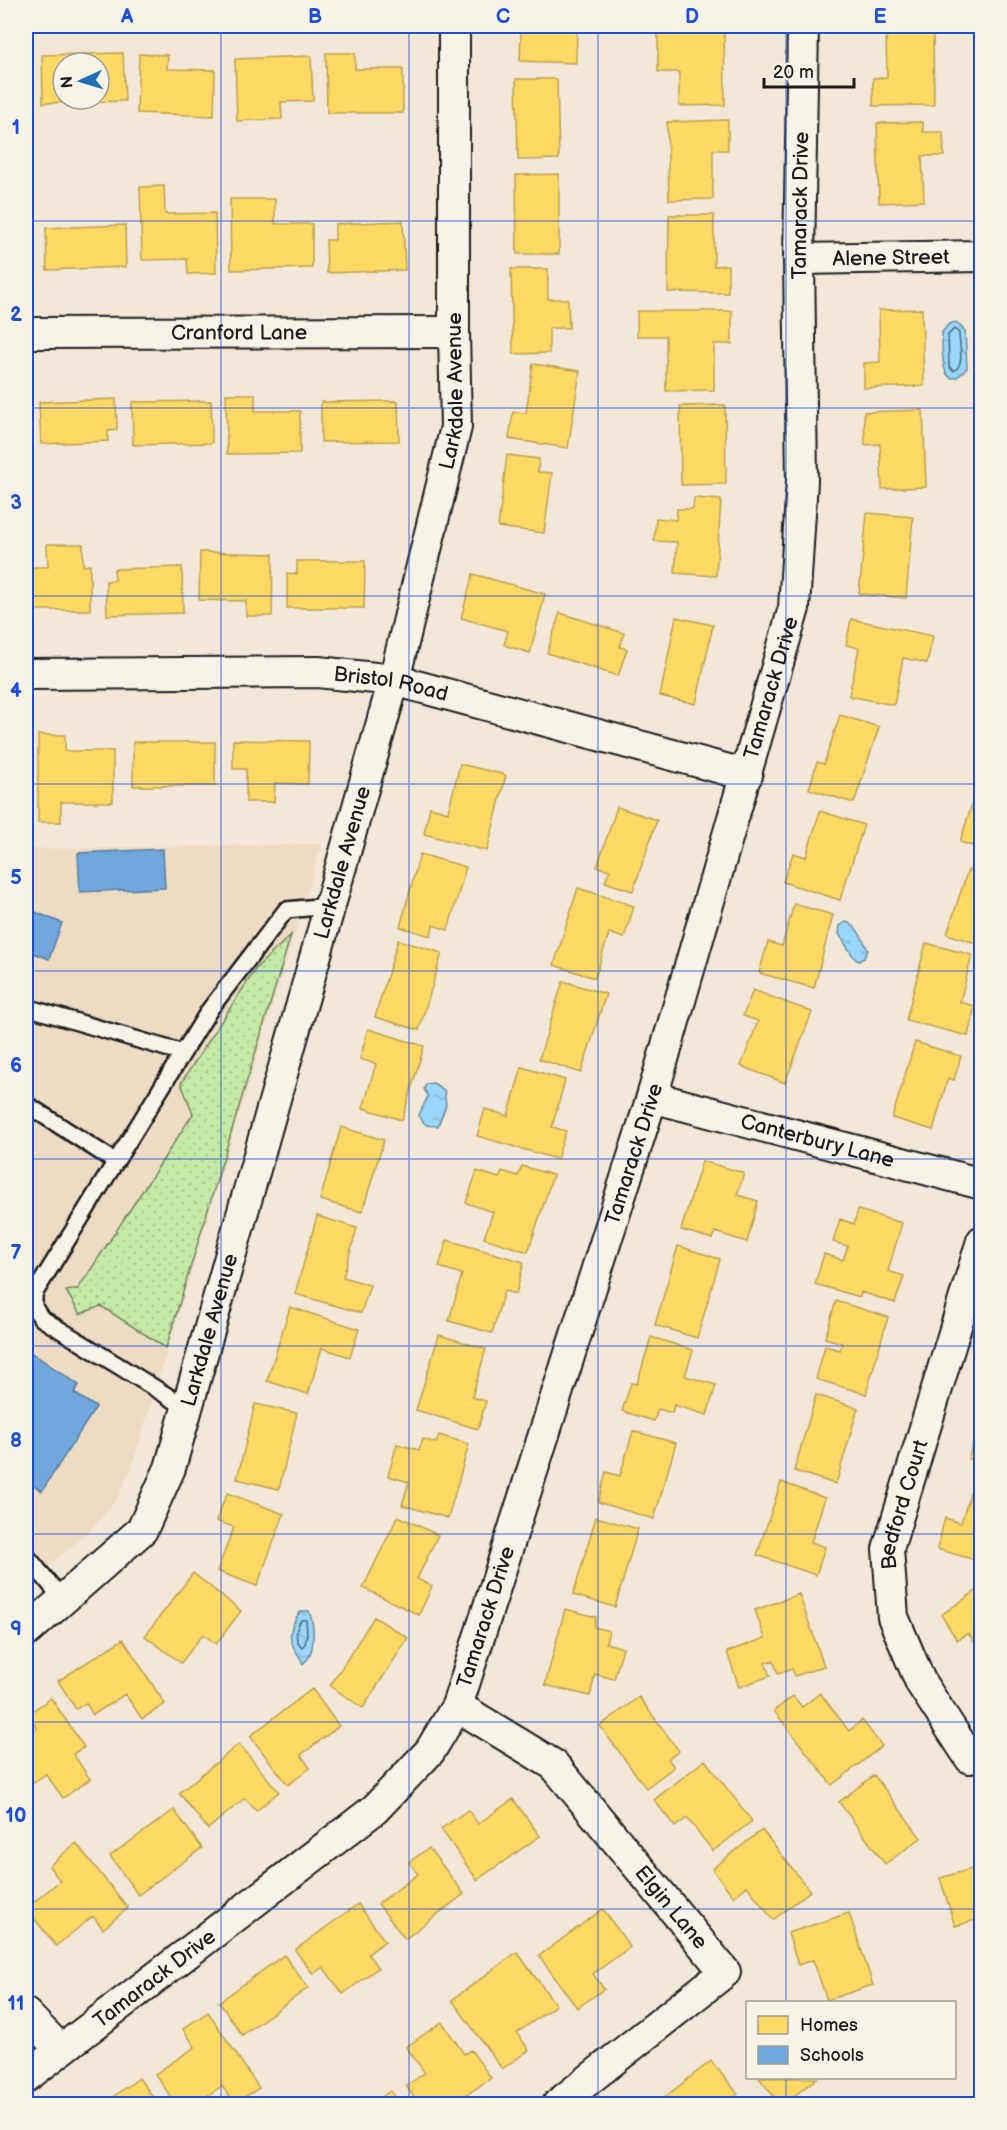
<svg xmlns="http://www.w3.org/2000/svg" width="1007" height="2130" font-family="'Balsamiq Sans',sans-serif">
<style>
.built{fill:#eedbc3}
.grass{fill:url(#grass-dots);stroke:#708360;stroke-width:1.5}
.water{fill:url(#water-ripples);stroke:#688ca2;stroke-width:1.5}
.homes{fill:#ffd966;stroke:#bba050;stroke-width:1.5;fill-rule:evenodd}
.schools{fill:#6fa8dc;stroke:#567ea2;stroke-width:1.5}
.lines{fill:none;stroke-linecap:round;stroke-linejoin:round}
.shore{stroke:#4f6776;stroke-width:1.5}
.lane-casing{stroke:#1c1c1c;stroke-width:20}
.street-casing{stroke:#1c1c1c;stroke-width:34}
.lane{stroke:#f7f3e8;stroke-width:15}
.street{stroke:#f7f3e8;stroke-width:30}
.grid{fill:none;stroke:#1d4ed8;stroke-width:1.5;stroke-opacity:0.55}
.labels{text-anchor:middle;dominant-baseline:central;stroke-width:6;stroke-linejoin:round;paint-order:stroke}
.street-label{font-size:21px;fill:#1c1c1c;stroke:#f7f3e8}
.neatline{fill:none;stroke:#1d4ed8;stroke-width:2}
.grid-label{font-size:20px;text-anchor:middle;font-weight:bold;fill:#1d4ed8}
</style>
<defs>
<pattern id="grass-dots" width="8" height="8" patternUnits="userSpaceOnUse" patternTransform="scale(1.5)"><rect width="8" height="8" fill="#c5eaa5"/><path d="M2 2h.1M6 6h.1" fill="none" stroke="#a9c88d" stroke-width="1.8" stroke-linecap="round"/></pattern>
<pattern id="water-ripples" width="26" height="14" patternUnits="userSpaceOnUse" patternTransform="scale(1.5)"><rect width="26" height="14" fill="#9bd7fc"/><path d="M2 4q2-2 4 0t4 0M15 11q2-2 4 0t4 0" fill="none" stroke="#85b8d7"/></pattern>
</defs>
<rect width="100%" height="100%" fill="#f3e8d7"/>
<filter id="ink" filterUnits="userSpaceOnUse"><feTurbulence type="fractalNoise" baseFrequency=".0167" numOctaves="2"/><feDisplacementMap in="SourceGraphic" scale="12" xChannelSelector="R" yChannelSelector="G"/><feConvolveMatrix kernelMatrix="1 2 1 2 8 2 1 2 1" color-interpolation-filters="sRGB"/></filter>
<g filter="url(#ink)">
<path class="built" d="M322,844L131,1469L118,1498L89,1532L26,1585V849Z"/>
<path class="grass" d="M291,935L166,1348L101,1306L80,1314L66,1291L78,1289L193,1114L181,1083L257,967Z"/>
<path class="water" d="M956,322L965,331L967,368C940,400 942,347 942,332L949,324Z
M846,922C858,926 863,940 868,950L864,958L859,961L855,959L839,934L840,926Z
M433,1083L444,1090L446,1105L438,1126C427,1126 424,1126 419,1115L428,1096L424,1089L426,1084Z
M303,1611H309C315,1626 316,1654 303,1664C301,1657 296,1653 293,1646C287,1634 293,1623 299,1613Z"/>
<path class="homes" d="M532,26H577L576,63L520,61L521,32H532Z
M658,27H724L725,105L679,106V72H658Z
M886,29H933L934,105L873,106V78L887,77Z
M123,53L125,101L43,103L42,55ZM63,63H99V99H63Z
M326,53H355V69H403V113H327Z
M139,54L168,55L167,69L215,70L214,116L137,113Z
M26,55H28L30,145H26Z
M311,56L313,101L281,102L282,119L237,121L235,59Z
M516,79H557L559,159L518,160Z
M728,120V150H713V199L669,200L667,122Z
M923,122V132H943L944,156H922L924,201L879,203L877,123Z
M559,174V254H517L516,175Z
M164,186L165,214L215,213L216,273L188,274L187,259L142,260L140,187Z
M230,199H275V224H312V268L231,270Z
M669,215H714V266L728,265V293L668,292Z
M403,221L405,270L327,273L326,240H335V224Z
M125,225L126,267L47,270L46,228Z
M26,226H30L29,270H26Z
M511,269H548V299H568L569,328H549V353L513,354Z
M922,309L924,386L864,388V363L880,362L879,310Z
M637,311H732V344H714V390L666,391V336H637Z
M533,364L580,371L568,448L509,439L513,412L526,413Z
M226,394H255V411H300V453L227,454Z
M116,399L117,430L108,431V441L41,444L39,402Z
M211,401L212,443L133,445L132,402Z
M398,401L399,441L321,442V402Z
M725,405L726,484L681,485L680,406Z
M923,410L926,487L882,489L880,444L865,445L864,412Z
M507,455L539,459L538,472L552,473L544,533L498,527Z
M694,498L721,500L716,576L675,573L677,542L654,541L656,518L676,520L677,509H693Z
M867,513L913,517L906,598L859,594Z
M47,544H83V566L90,565V610H26V567H48Z
M200,552L273,554L272,616H246V601L199,600Z
M297,561H365L364,608H287V573L297,574Z
M182,567L183,613L107,615L106,581L115,580L114,569Z
M473,574L545,594L530,653L504,645L508,631L461,618Z
M560,613L624,633L620,647L627,649L618,676L547,653Z
M676,617L713,625L696,704L660,696Z
M851,619L933,636L927,663L903,658L894,705L849,696L859,648L846,645Z
M840,715L879,727L854,803L809,789L817,762L824,764Z
M38,735H65V751H113V802H61V822H38Z
M233,740L309,741L308,784L275,783L274,802H246V769H233Z
M133,742H215V786H133Z
M460,764L506,775L487,851L424,834L430,807L448,812Z
M982,772V849L960,842Z
M617,807L657,820L633,891L605,882L610,870L597,867Z
M820,811L864,825L840,900L783,882L793,853L806,857Z
M420,854L466,867L448,930L433,925L431,936L400,927Z
M981,862H982V945L947,934L968,870L978,873Z
M578,888L634,906L624,938L609,933L595,978L554,965Z
M794,904L833,915L814,988L759,973L768,942L782,946Z
M398,940L442,953L419,1030L375,1017Z
M926,943L972,955L960,1002L975,1006L968,1036L906,1020Z
M563,981L606,994L581,1073L539,1059Z
M753,990L812,1012L785,1083L741,1066L758,1021L743,1016Z
M368,1029L424,1046L402,1120L363,1108L376,1064L360,1059Z
M915,1042L961,1056L954,1080L948,1078L933,1130L892,1118Z
M522,1067L565,1080L552,1127L566,1131L557,1159L477,1136L485,1109L508,1116Z
M341,1127L384,1140L362,1212L320,1200Z
M702,1161L744,1173L737,1195L758,1201L747,1242L715,1232L713,1239L681,1230Z
M522,1166L553,1175L528,1252L484,1238L493,1212L466,1203L477,1171L499,1178L502,1171L518,1176Z
M858,1210L902,1223L888,1271L904,1276L895,1303L861,1292L860,1297L815,1284L824,1254L843,1260L848,1246L833,1242L840,1219L854,1224Z
M317,1216L357,1228L343,1277L370,1285L361,1313L295,1294Z
M447,1240L524,1262L516,1294L504,1291L492,1333L449,1321L462,1274L439,1267Z
M678,1246L720,1259L697,1338L655,1325Z
M836,1301L888,1317L866,1394L816,1379L825,1346L840,1350L842,1343L825,1338Z
M290,1307L359,1329L350,1357L322,1348L308,1394L267,1381Z
M439,1335L486,1349L472,1397L486,1401L478,1429L416,1410Z
M651,1337L693,1350L685,1376L716,1385L707,1415L674,1405L672,1413L658,1409L654,1421L622,1411L631,1383L637,1384Z
M816,1395L858,1408L836,1484L794,1471Z
M255,1404L297,1413L279,1489L237,1479Z
M982,1415V1463L968,1459Z
M633,1431L676,1443L654,1519L598,1502L606,1472L620,1476Z
M439,1435L469,1444L448,1518L402,1505L409,1482L388,1476L397,1444L419,1450L423,1439L436,1443Z
M975,1478L982,1480V1562L937,1549L945,1518L961,1523Z
M781,1482L825,1498L811,1542L825,1547L816,1575L757,1555Z
M227,1493L284,1514L257,1586L217,1571L234,1527L216,1521Z
M398,1516L438,1535L417,1579L432,1586L419,1615L363,1588Z
M596,1517L638,1529L615,1607L573,1595Z
M193,1573L241,1611L216,1644L203,1634L181,1663L145,1636Z
M982,1587V1653L968,1633L957,1640L941,1615Z
M799,1594L824,1666L795,1676L792,1669L778,1674L773,1660L765,1663L770,1676L739,1687L727,1652L765,1638L755,1610Z
M565,1609L596,1617L594,1627L609,1631L606,1643L623,1648L614,1679L595,1674L590,1696L545,1685Z
M374,1617L408,1638L363,1708L330,1686Z
M123,1639L165,1704L142,1719L125,1694L93,1715L86,1703L76,1709L58,1681Z
M312,1689L339,1726L301,1755L310,1768L288,1785L250,1736Z
M820,1693L849,1731L862,1720L882,1746L832,1785L774,1711L793,1696L802,1707Z
M639,1697L679,1751L668,1759L674,1767L646,1788L600,1726Z
M51,1698L84,1747L73,1754L90,1779L63,1798L46,1774L26,1788V1736L37,1728L28,1714Z
M239,1744L279,1792L256,1811L245,1798L208,1829L179,1793Z
M705,1760L752,1821L713,1851L687,1818L675,1827L654,1800Z
M874,1775L921,1838L885,1864L839,1802Z
M513,1799L540,1836L477,1880L441,1829L468,1810L478,1824Z
M174,1810L202,1848L138,1895L110,1856Z
M762,1830L810,1891L773,1920L747,1886L734,1897L712,1869Z
M76,1843L128,1908L103,1929L93,1916L56,1946L26,1908L60,1881L49,1866Z
M429,1848L464,1894L405,1939L378,1904L418,1874L409,1862Z
M982,1866V1918L955,1926L940,1878Z
M358,1904L385,1941L368,1954L378,1968L343,1994L323,1967L313,1974L295,1950Z
M603,1909L630,1947L593,1974L604,1989L577,2008L539,1956Z
M849,1913L873,1985L827,2000L813,1960L798,1965L788,1933Z
M517,1952L556,2005L517,2033L529,2050L502,2069L452,2000Z
M284,1955L308,1988L242,2035L219,2002Z
M208,2012L259,2088L234,2104L222,2086L195,2104H176L155,2074L195,2047L183,2029Z
M442,2022L464,2054L471,2050L491,2078L453,2104H419L406,2086L425,2073L406,2047Z
M711,2061L738,2094L725,2104H656Z
M139,2078L158,2104H103Z
M759,2078H817L784,2104H780Z
M390,2091L400,2104H372Z"/>
<path class="schools" d="M163,849L165,888L80,892L78,853Z
M26,908L62,923L49,959L26,950Z
M26,1349L79,1385L74,1393L96,1407L42,1491L26,1480Z"/>
<g class="lines">
<path class="shore" d="M954,329L959,333C959,345 966,366 953,371L949,366L948,335Z
M301,1620H306L307,1634L305,1644L302,1647C294,1641 296,1628 301,1620Z"/>
<g class="lane-casing">
<path id="lane" d="M26,1007L183,1053
M26,1104L116,1162
M187,1408L41,1318L34,1307V1294L210,1009L286,910L329,906
M26,1555L63,1600"/>
</g>
<g class="street-casing">
<g id="street">
<path id="s1" d="M799,259L982,256"/>
<path id="s2" d="M26,333L454,332"/>
<path id="s3" d="M26,674L318,672L394,680L747,775"/>
<path id="s4" d="M652,1097L982,1184"/>
<path id="s5" d="M26,1632L142,1530L170,1468L394,680L456,427L454,332V26"/>
<path id="s6" d="M457,1706L554,1765L725,1972L558,2104"/>
<path id="s7" d="M970,1758L921,1683L893,1617L888,1549L982,1241"/>
<path d="M26,2014L61,2050"/>
<path id="s8" d="M26,2077L375,1809L430,1751L457,1706L652,1097L794,608L802,481L799,259L803,26"/>
</g>
</g>
<use href="#lane" class="lane"/>
<use href="#street" class="street"/>
</g>
</g>
<path class="grid" d="M221,26V2104M409,26V2104M598,26V2104M786,26V2002M26,221H982M26,408H982M26,596H982M26,784H982M26,971H982M26,1159H982M26,1346H982M26,1534H982M26,1722H982M26,1909H982M786,2078V2104"/>
<g class="labels">
<g class="street-label">
<text stroke="none"><textPath href="#s8" startOffset="2124">Tamarack Drive</textPath></text>
<text stroke="none"><textPath href="#s1" startOffset="92">Alene Street</textPath></text>
<text stroke="none"><textPath href="#s2" startOffset="213">Cranford Lane</textPath></text>
<text stroke="none"><textPath href="#s5" startOffset="1338">Larkdale Avenue</textPath></text>
<text stroke="none"><textPath href="#s3" startOffset="366">Bristol Road</textPath></text>
<text stroke="none"><textPath href="#s8" startOffset="1638">Tamarack Drive</textPath></text>
<text stroke="none"><textPath href="#s5" startOffset="852">Larkdale Avenue</textPath></text>
<text stroke="none"><textPath href="#s4" startOffset="171">Canterbury Lane</textPath></text>
<text stroke="none"><textPath href="#s8" startOffset="1152">Tamarack Drive</textPath></text>
<text stroke="none"><textPath href="#s5" startOffset="366">Larkdale Avenue</textPath></text>
<text stroke="none"><textPath href="#s7" startOffset="276">Bedford Court</textPath></text>
<text stroke="none"><textPath href="#s8" startOffset="666">Tamarack Drive</textPath></text>
<text stroke="none"><textPath href="#s6" startOffset="298">Elgin Lane</textPath></text>
<text stroke="none"><textPath href="#s8" startOffset="162">Tamarack Drive</textPath></text>
</g>
</g>
<rect width="1007" height="2130" fill="none" stroke="#f7f3e8" stroke-width="66"/>
<rect x="746" y="2001" width="210" height="78" fill="#f7f3e8" stroke="#9f9d96" stroke-width="1.5"/>
<rect x="758" y="2016" width="30" height="18" fill="#ffd966" stroke="#9f9d96" stroke-width="1.5"/>
<text x="800" y="2031" font-size="18" fill="#1c1c1c">Homes</text>
<rect x="758" y="2046" width="30" height="18" fill="#6fa8dc" stroke="#9f9d96" stroke-width="1.5"/>
<text x="800" y="2061" font-size="18" fill="#1c1c1c">Schools</text>
<g transform="translate(81 81) rotate(266)"><circle r="28" fill="#f7f3e8" stroke="#9f9d96" stroke-width="1.5"/>
<path d="M0-4.5L10 22L0 15L-10 22Z" fill="#1f6fb2"/>
<text y="-9" font-size="16" font-weight="bold" text-anchor="middle" fill="#1c1c1c">N</text>
</g>
<path d="M764 78v9h90v-9" fill="none" stroke="#1c1c1c" stroke-width="3"/>
<text x="773" y="78" font-size="18" fill="#1c1c1c" stroke="#f7f3e8" stroke-width="4.5" paint-order="stroke">20 m</text>
<rect x="33" y="33" width="941" height="2064" class="neatline"/>
<g class="grid-label">
<text x="127" y="23">A</text>
<text x="315" y="23">B</text>
<text x="503" y="23">C</text>
<text x="692" y="23">D</text>
<text x="880" y="23">E</text>
<text x="16" y="134">1</text>
<text x="16" y="321">2</text>
<text x="16" y="509">3</text>
<text x="16" y="697">4</text>
<text x="16" y="884">5</text>
<text x="16" y="1072">6</text>
<text x="16" y="1259">7</text>
<text x="16" y="1447">8</text>
<text x="16" y="1635">9</text>
<text x="16" y="1822">10</text>
<text x="16" y="2010">11</text>
</g>
</svg>
